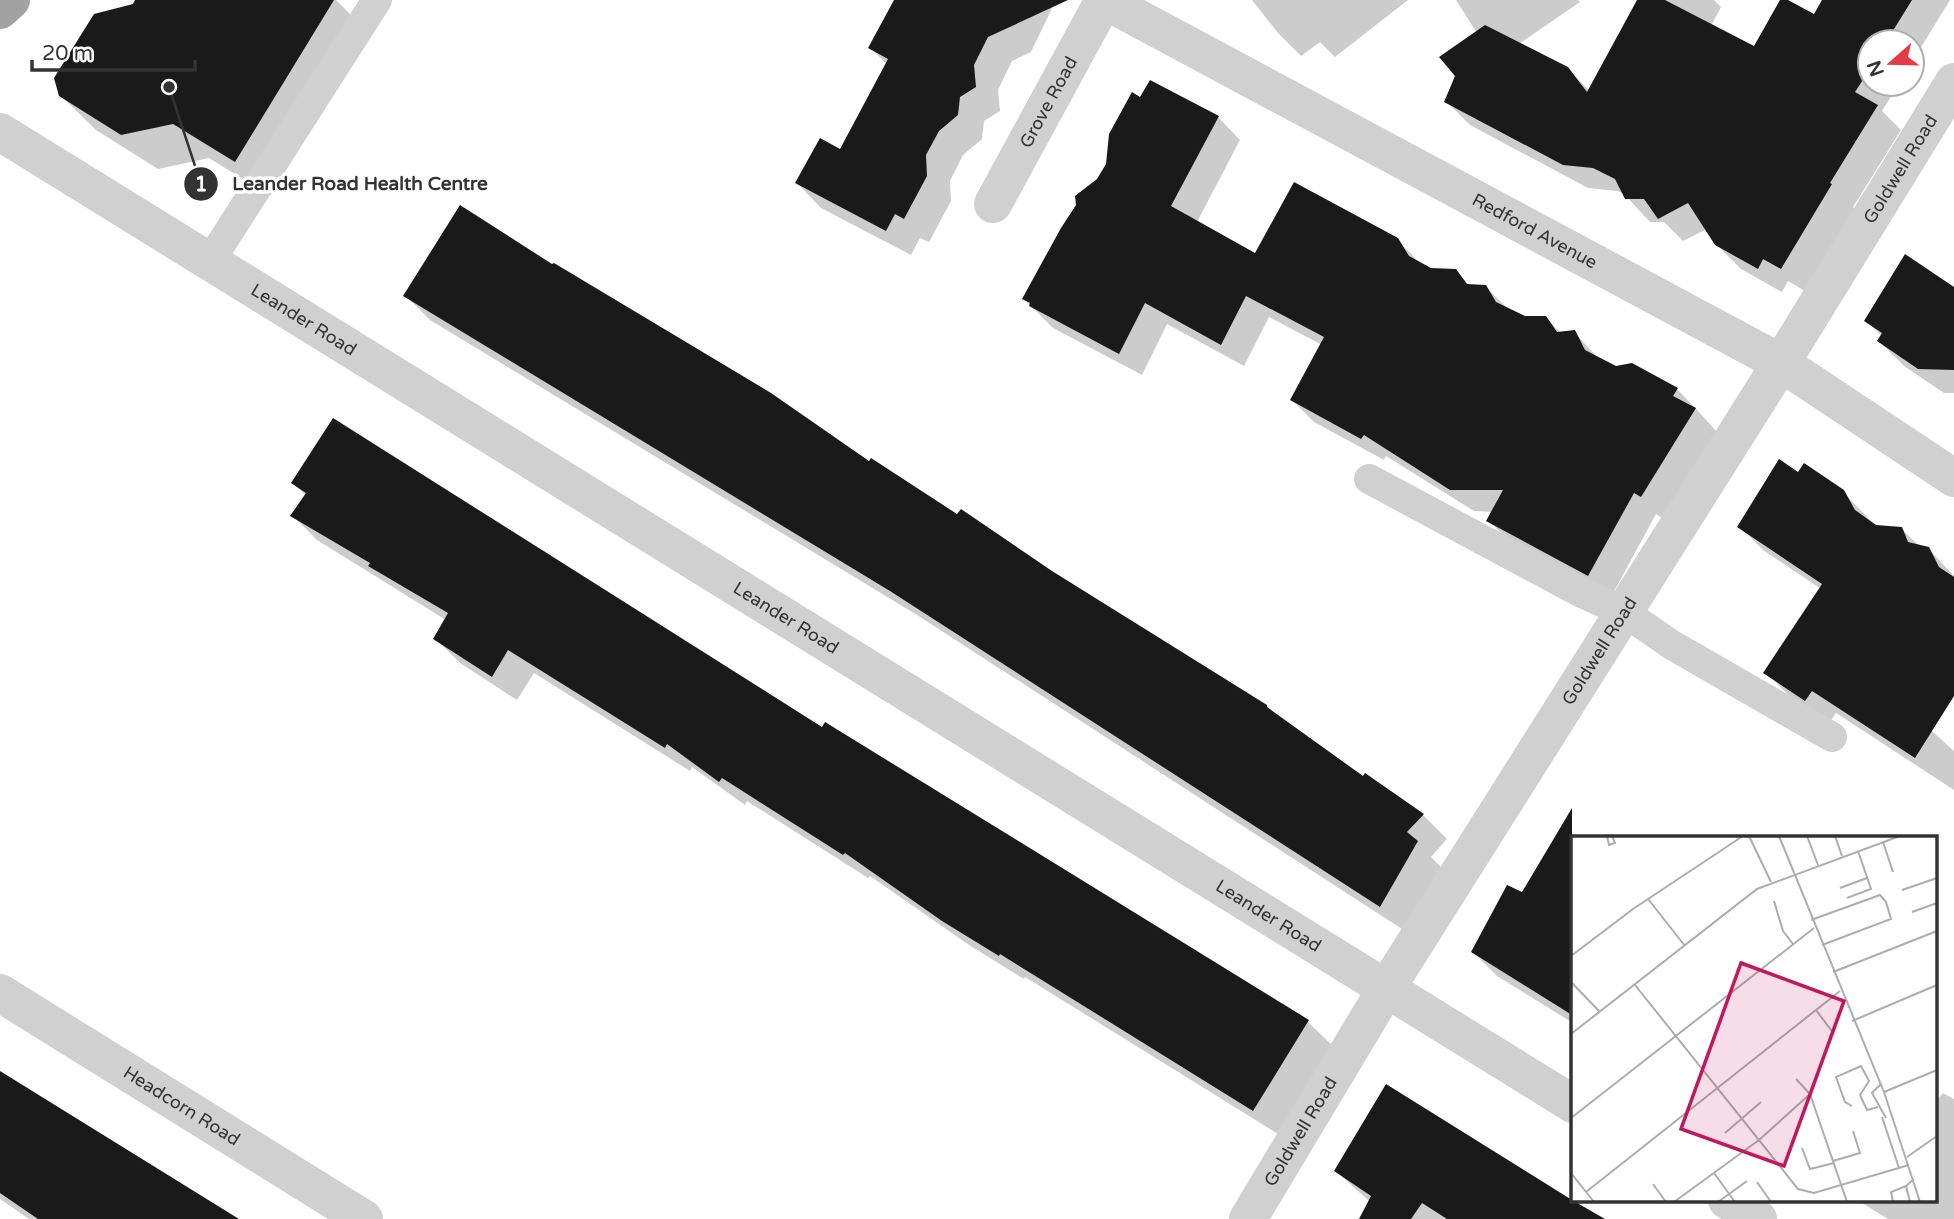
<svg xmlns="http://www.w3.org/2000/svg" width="1954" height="1219" font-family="'Varela Round',sans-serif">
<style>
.shadow{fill:#0003}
.building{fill:#1a1a1a}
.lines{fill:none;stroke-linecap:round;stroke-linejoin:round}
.service{stroke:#d0d0d0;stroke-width:30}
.minor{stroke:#d0d0d0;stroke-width:38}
.trunk{stroke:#a2a2a2;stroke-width:38}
.labels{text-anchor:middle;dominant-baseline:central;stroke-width:7;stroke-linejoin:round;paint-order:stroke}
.street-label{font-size:18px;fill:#333;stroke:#fff}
.inset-road{fill:none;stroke:#adadad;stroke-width:2}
.view{fill:#c2185b;fill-opacity:0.15;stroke:#c2185b;stroke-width:3.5}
.inset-edge{fill:none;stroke:#333;stroke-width:3.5}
.leader{fill:none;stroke:#333;stroke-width:2.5}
.callout-dot{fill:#333;stroke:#fff;stroke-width:2.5}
.mark-label{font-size:21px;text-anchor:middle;font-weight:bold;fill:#fff}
.callout-label{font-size:19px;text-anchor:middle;font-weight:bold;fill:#333;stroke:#fff;stroke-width:7;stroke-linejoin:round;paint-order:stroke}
</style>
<rect width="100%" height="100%" fill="#fff"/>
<path class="shadow" d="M137,0H336L370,34L270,196L209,158L158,169L96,130L60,95Z
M895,0H1056L1031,52L1012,61L998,90L1000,111L984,121L982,139L963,155L950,181L951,201L929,242L920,238L911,255L821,208L797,183L841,151L887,65L870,47Z
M1252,0H1408L1335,57L1320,42L1301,56L1278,33Z
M1456,0H1578L1580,2L1519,44L1567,69L1590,91L1643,0H1714L1721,7L1711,26L1755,48L1783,0L1814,17L1824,0H1950L1912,62V42H1870V84H1899L1882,111L1901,130L1853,207L1855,209L1805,291L1788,281L1782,292L1741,269L1716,244L1707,229L1683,241L1664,222H1650L1624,194L1618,191L1588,188L1470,125L1446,101L1477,33Z
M1141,100L1218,117L1240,140L1197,222L1256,256L1397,240L1421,264L1431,270L1455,271L1470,286L1486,287L1509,310L1524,318H1546L1561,333L1574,332L1599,359L1616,368L1677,389L1699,412L1717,432L1664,519L1656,514L1611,597L1511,543L1488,520L1493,512L1474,511L1386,456L1384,460L1314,422L1292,400L1322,345L1269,317L1244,366L1167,324L1142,375L1053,328L1024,299L1099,180Z
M1954,290V393H1944L1904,366L1879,341L1882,336L1866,321Z
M406,296L870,463L1423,815L1447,839L1431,857L1441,867L1405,931L917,615L430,320Z
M1798,474L1843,492L1876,526L1901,528L1919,546L1928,548L1954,576V678L1863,669L1954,751V790L1836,713L1829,723L1789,696L1766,672L1821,589L1763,550L1739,526Z
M293,483L823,730L826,724L1308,1022L1333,1046L1278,1134L1025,977L1024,979L969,945L870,876L868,878L747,801L745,805L692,767L690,771L534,673L517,700L460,663L435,638L446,620L317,540L293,516L306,496Z
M1545,857L1573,869V1023L1497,976L1473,952L1522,894Z
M0,1073L236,1219H29L0,1199Z
M1943,1093L1954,1099V1219H1888L1857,1200H1935V1098L1937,1100Z
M1336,1171L1602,1219H1374L1370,1202Z"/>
<path class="building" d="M135,0H334L235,162L173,124L121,135L59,96L54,78L94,14L133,4Z
M894,0H1068L988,37L974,65L976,87L960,97L958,115L939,131L926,155L927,176L904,219L895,214L886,231L795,183L820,138L840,149L888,59L868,48Z
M1637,0H1665L1754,46L1780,0H1788L1814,14L1822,0H1912L1886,42H1870V69L1855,92L1878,105L1830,183L1832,184L1781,269L1763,259L1758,269L1715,245L1688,203L1658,219L1644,199H1625L1615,179L1593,168L1563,165L1444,102L1455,76L1439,57L1485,25L1568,67L1587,92Z
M1150,80L1219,116L1171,206L1255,253L1294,182L1398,238L1409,256L1431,268L1456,269L1467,284L1486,285L1496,302L1525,316H1546L1557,332L1575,330L1585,350L1616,366L1632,363L1678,388L1673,396L1696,408L1641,497L1634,493L1588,576L1486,521L1503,490H1450L1364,435L1361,439L1290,400L1324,337L1246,296L1221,345L1145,303L1119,354L1029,306L1030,303L1022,299L1061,228L1076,205L1075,196L1097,179L1106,164L1109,134L1132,92L1140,97Z
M460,205L552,264L554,263L771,393L869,461L871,458L957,514L961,509L1052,571L1267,705V707L1363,776L1365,773L1424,814L1407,832L1418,841L1380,907L890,591L403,296Z
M1905,254L1954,287V370L1918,369L1877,341L1882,333L1864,321Z
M333,418L822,727L825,722L1309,1020L1253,1111L1000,954L999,956L942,921L845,853L843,855L722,778L719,782L667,744L665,748L508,650L492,677L433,639L448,613L368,566L370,563L290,516L306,493L291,483Z
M1779,459L1798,472L1804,463L1844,490L1855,510L1876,525L1902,527L1908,542L1929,547L1939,567L1954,577V696L1915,758L1812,691L1805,701L1763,673L1822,584L1737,527Z
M1572,808V1015L1471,952L1507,885L1522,892Z
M0,1071L239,1219H38L0,1193Z
M1386,1084L1572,1200L1605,1219H1447L1422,1203L1411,1219H1359L1371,1196L1334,1171Z"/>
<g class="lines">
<path class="service" d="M210,261L377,0
M1369,479L1578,591L1624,612L1672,645L1832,737"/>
<g class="minor">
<path id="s1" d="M0,132L1573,1104"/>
<path id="s2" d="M993,204L1104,0L1781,363L1954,478"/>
<path id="s3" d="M0,993L364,1219"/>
<path d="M1727,1200L1758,1219"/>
<path id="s4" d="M1248,1219L1386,989L1781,363L1954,82"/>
</g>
<path class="trunk" d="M0,10L11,0"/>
</g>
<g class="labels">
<g class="street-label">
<text stroke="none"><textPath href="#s2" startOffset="116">Grove Road</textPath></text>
<text stroke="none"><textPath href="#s4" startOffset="1236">Goldwell Road</textPath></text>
<text stroke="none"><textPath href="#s2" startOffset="721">Redford Avenue</textPath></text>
<text stroke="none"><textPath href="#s1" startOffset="357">Leander Road</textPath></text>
<text stroke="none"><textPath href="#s1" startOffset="924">Leander Road</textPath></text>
<text stroke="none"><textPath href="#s4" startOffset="668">Goldwell Road</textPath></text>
<text stroke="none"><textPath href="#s1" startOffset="1491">Leander Road</textPath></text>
<text stroke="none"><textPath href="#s3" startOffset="214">Headcorn Road</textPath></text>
<text stroke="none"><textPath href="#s4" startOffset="102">Goldwell Road</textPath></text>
</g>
</g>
<g transform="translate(1571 836)">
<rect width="366" height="366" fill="#fff"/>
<path class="inset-road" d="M36,0L38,9L44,7L41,0M178,0L200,46M208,0L313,256L349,366M236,0L247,29M264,0L271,20M312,6L322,36M269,52L296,42M331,54L366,42M276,62L300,53L287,15M77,63L114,110M203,65L212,95L222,108M341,76L366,67M240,84L309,59L315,66L320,83L251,109M0,120L62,73L172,0M262,136L366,95M0,146L29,176M64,149L227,353L243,357L338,329M245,174L263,198M281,185L366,149M0,198L186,53L329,0M225,243L239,258L276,366M310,248L301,257L315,282M313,256L366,234M281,270L274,266L265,241L290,230L298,245L289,259L296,274L307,271M311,281L328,332M0,282L243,92M154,297L190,266M231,312L239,333L263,327M336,321L366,300M262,325L289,317L282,295M0,337L23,366M143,337L164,366M186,346L200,366M82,348L95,366M15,356L269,155M103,366L188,304L239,258M147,366L176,345M322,366L320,356L335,350M339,366L335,350L343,343"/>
<path class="view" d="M170,127L273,165L213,330L110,293Z"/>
<rect width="366" height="366" class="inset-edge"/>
</g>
<path class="leader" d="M169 87L201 184"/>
<g class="callout-dot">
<circle cx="169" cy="87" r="7"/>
<circle cx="201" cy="184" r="18"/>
</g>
<g class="mark-label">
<text x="201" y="191">1</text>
</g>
<g class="callout-label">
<text x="360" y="190">Leander Road Health Centre</text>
</g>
<g transform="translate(1891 63) rotate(250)"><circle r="33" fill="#ffffff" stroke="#adadad" stroke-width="2"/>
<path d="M0-5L12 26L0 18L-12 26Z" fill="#e63946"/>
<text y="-10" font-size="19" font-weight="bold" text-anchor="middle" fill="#333333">N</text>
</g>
<path d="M32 60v10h163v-10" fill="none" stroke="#333333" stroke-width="3.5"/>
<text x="42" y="60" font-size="21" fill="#333333" stroke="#ffffff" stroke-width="5" paint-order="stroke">20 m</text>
</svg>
